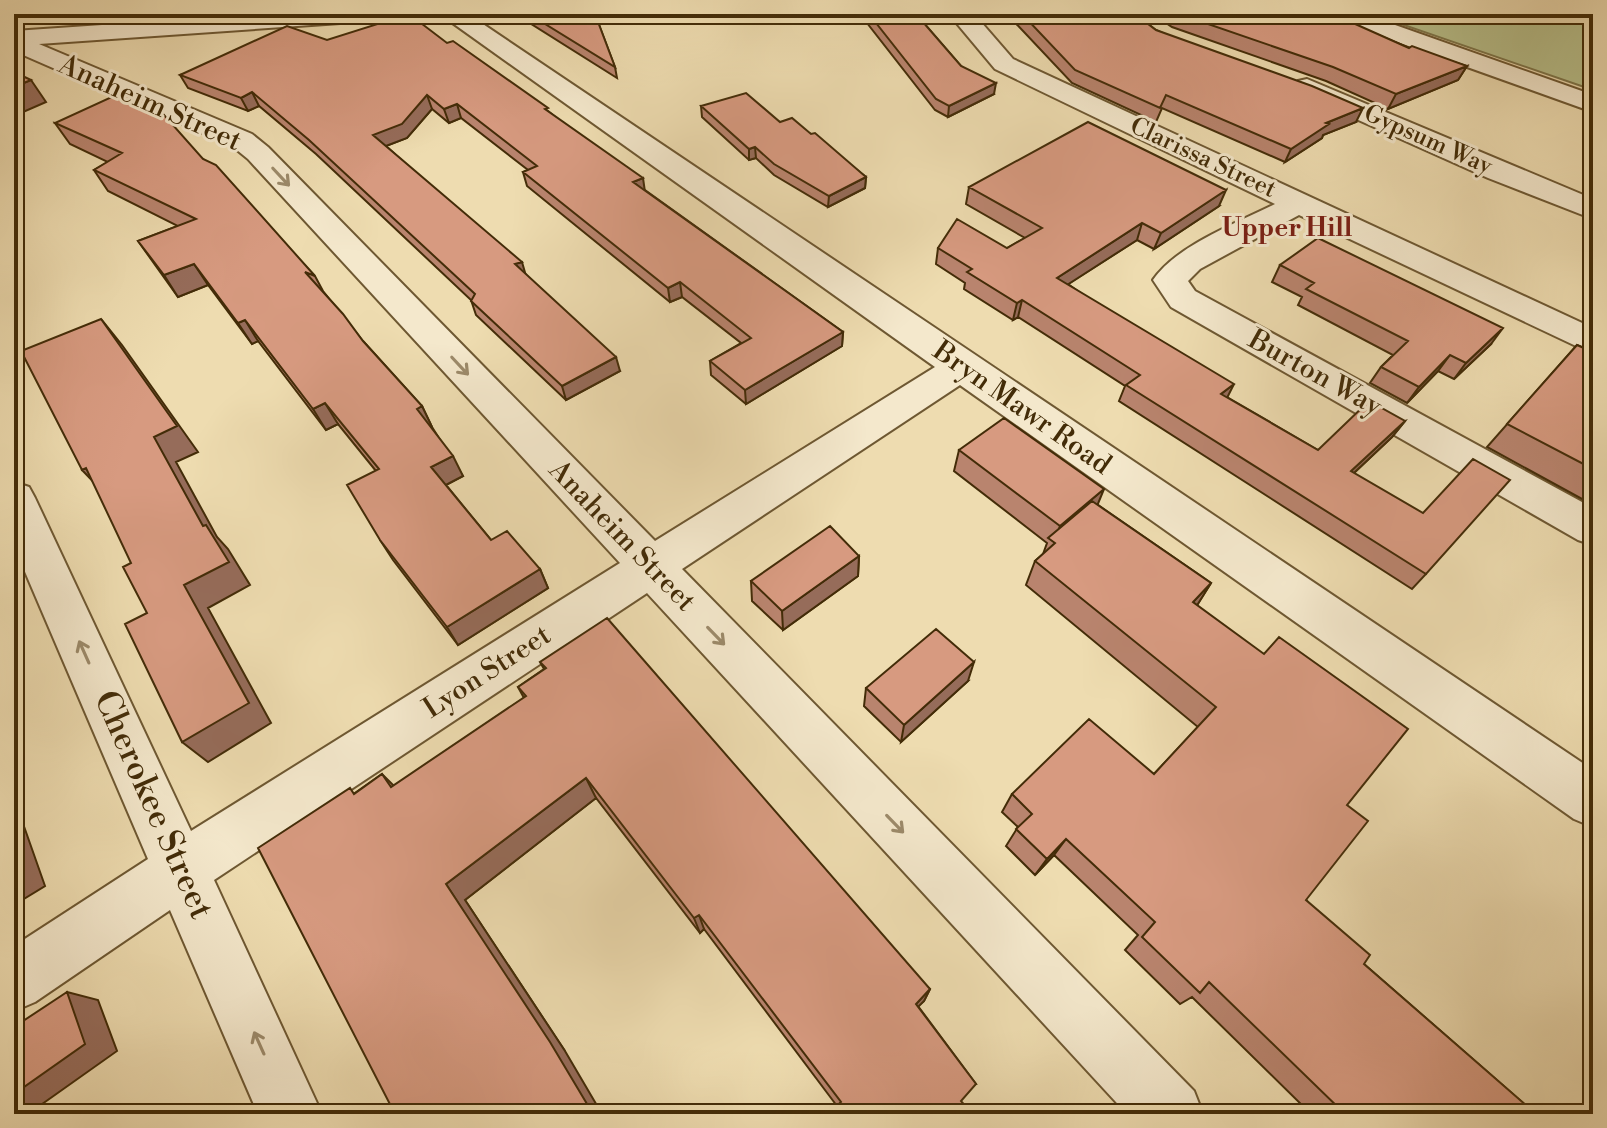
<svg xmlns="http://www.w3.org/2000/svg" width="1607" height="1128" font-family="'Libre Bodoni',serif">
<style>
.green{fill:#b8c08b;stroke:#7e764a;stroke-width:2}
.lines{fill:none;stroke-linecap:round;stroke-linejoin:round}
.minor-casing{stroke:#6e5832;stroke-width:4}
.minor{fill:#f4e8cc;fill-rule:evenodd}
.wall{fill:#b9846e;stroke:#432c08;stroke-width:2}
.shaded-wall{fill:#966c5a;stroke:#432c08;stroke-width:2}
.building{fill:#d79a80;stroke:#432c08;stroke-width:2}
.oneway{stroke:#9c8a6a}
.labels{text-anchor:middle;dominant-baseline:central;stroke-width:6;stroke-linejoin:round;paint-order:stroke}
.far-street-label{font-size:24px;fill:#432c08;stroke:#f4e8cc}
.far-neighbourhood-label{font-size:26px;font-weight:bold;fill:#7a1f14;stroke:#f4e8cc}
.street-label{font-size:28px;fill:#432c08;stroke:#f4e8cc}
.near-street-label{font-size:34px;fill:#432c08;stroke:#f4e8cc}
</style>
<rect width="100%" height="100%" fill="#eedcb0"/>
<filter id="stains"><feTurbulence type="fractalNoise" baseFrequency=".0025" numOctaves="4"/><feColorMatrix values="0 0 0 0 .2 0 0 0 0 .09 0 0 0 0 .02 0 0 0 .5 -.17"/></filter>
<radialGradient id="worn" r=".72"><stop offset=".6" stop-color="#630" stop-opacity="0"/><stop offset="1" stop-color="#630" stop-opacity=".3"/></radialGradient>
<path class="green" d="M1372,14H1593V90Z"/>
<g class="lines">
<g class="minor-casing">
<path id="minor" d="M262,14H381L377,19L369,21L39,44L252,134L268,147L655,541L935,367L440,14H468L1593,770V827L1574,819L960,385L682,569L1194,1091L1203,1114H1127L647,593L214,880L322,1114H258L170,910L35,1002L14,1011V946L148,859L14,546V482L29,487L35,498L191,831L620,563L248,159L232,146L14,51V31Z
M949,14H974L1013,59L1593,328V354L1299,215L1200,269L1188,281L1195,291L1593,508V545L1578,540L1171,307L1153,280C1177,245 1237,223 1275,204L995,69Z
M1329,14H1364L1593,95V112L1333,19Z
M1307,79L1593,199V219L1488,178L1298,93L1294,87L1298,81Z"/>
</g>
<use href="#minor" class="minor"/>
</g>
<path class="wall" d="M523,14H595L615,67L617,78L525,20Z
M860,14H916L961,66L994,94L948,117L935,110Z
M1007,14H1135L1156,30L1356,122L1323,135L1322,138L1285,162L1162,108L1156,122L1072,83Z
M1153,14H1329L1409,48L1467,66L1458,80L1388,109L1326,81L1172,27Z
M327,40L447,43L548,111L645,190L843,332L842,346L746,404L711,375L710,361L741,343L682,297L670,302L527,186L523,172L528,170L461,118L449,123L432,109L407,138L386,146L525,274L620,371L566,400L476,315L471,300L316,154L259,106L248,111L188,88L180,75Z
M701,106L780,122L811,134L866,177L865,188L828,207L774,175L756,158L749,160L702,117Z
M55,123L203,159L315,276L323,291L363,341L422,406L432,427L463,476L446,485L491,540L540,569L548,588L458,645L393,560L380,540L376,471L338,424L326,430L258,341L252,344L208,285L178,297L138,241L178,226L108,191L94,170L108,162L70,144Z
M969,187L1219,206L1154,249L1137,240L1068,284L1227,397L1318,450L1405,421L1392,437L1354,473L1426,574L1412,589L1119,401L1125,386L1018,317L1013,320L964,289L965,283L936,264L938,248H1007L1025,238L966,204Z
M1280,265L1491,344L1454,379L1438,371L1407,403L1370,383L1381,367L1393,355L1298,305L1302,297L1272,282Z
M1577,345L1593,352V505L1487,447Z
M959,450L1098,505L1211,583L1197,605L1347,805L1306,900L1364,964L1536,1114H1311L1192,997L1180,1004L1125,950L1138,935L1054,855L1035,875L1006,846L1018,827L1002,812L1012,794L1154,774L1198,727L1026,585L1035,561L1043,554L1047,543L954,471Z
M859,556L858,576L783,630L752,601L751,581Z
M540,662L930,989L924,1001L918,1006L976,1084L837,1106L704,929L700,933L596,798L465,900L565,1051L355,793L382,774L394,786L524,698L518,687L544,669Z
M968,681L901,742L864,706L866,688Z"/>
<path class="shaded-wall" d="M1467,66L1458,80L1388,109L1396,94Z
M31,80L46,102L14,116V87Z
M996,83L994,94L948,117L949,106Z
M252,92L259,106L248,111L241,98Z
M427,95L432,109L407,138L378,149L373,135Z
M457,104L461,118L449,123L444,109Z
M1363,108L1356,122L1323,135L1322,138L1285,162L1291,149L1326,123Z
M755,147L756,158L749,160V149Z
M866,177L865,188L828,207L829,196Z
M643,178L645,192L633,182Z
M1226,190L1219,206L1154,249L1161,233Z
M14,214L21,223L14,227Z
M1142,223L1137,240L1053,294L1057,278Z
M522,262L526,276L515,264Z
M194,264L208,285L178,297L164,275Z
M680,282L682,297L670,302L668,288Z
M1022,300L1018,317L1013,320L1017,303Z
M101,319L122,345L198,452L176,462L217,537L228,549L250,585L208,608L271,723L208,762L182,742L184,585L154,437Z
M245,320L258,341L252,344L238,323Z
M1503,328L1491,344L1454,379L1466,363Z
M843,332L842,346L746,404L745,390Z
M1450,355L1438,371L1407,403L1419,387Z
M616,357L620,371L566,400L562,386Z
M1234,384L1226,400L1221,394Z
M325,403L338,424L326,430L313,409Z
M422,406L432,427L428,430L417,409Z
M1405,421L1392,437L1339,487L1351,471Z
M453,456L463,476L442,487L431,467Z
M86,468L106,495L82,470Z
M1104,489L1095,511L1055,543L1054,542L1060,526Z
M859,556L858,576L783,630L782,611Z
M540,569L548,588L458,645L447,627Z
M1211,583L1196,607L1193,602Z
M974,662L968,681L901,742L904,725Z
M586,778L596,798L465,900L565,1051L602,1114H593L446,884Z
M14,798L45,886L14,905Z
M1066,839L1054,855L1035,875L1047,859Z
M699,915L704,929L700,933L694,918Z
M930,989L924,1001L910,1015L916,1004Z
M67,992L98,1000L117,1051L28,1114H14V1094Z"/>
<path class="building" d="M409,14L447,43L453,41L548,108L545,109L643,178L633,182L843,332L745,390L710,361L751,338L680,282L668,288L523,172L537,166L457,104L444,109L427,95L402,124L373,135L522,262L515,264L616,357L562,386L471,301L475,294L309,140L252,92L241,98L180,75L287,26L327,40Z
M529,14H595L615,67Z
M869,14H916L961,66L996,83L949,106L936,99Z
M1022,14H1135L1156,30L1312,86L1363,108L1326,123L1329,124L1291,149L1166,95L1160,108L1075,70Z
M1179,14H1329L1353,23L1409,48L1412,46L1467,66L1396,94L1333,67Z
M14,72L31,80L14,87Z
M129,89L149,98L203,159L216,165L315,276L305,272L343,314L363,341L422,406L417,409L453,456L431,467L491,540L507,531L540,569L447,627L380,540L347,485L379,469L325,403L313,409L245,320L238,323L194,264L164,275L138,241L196,219L94,170L122,153L55,123Z
M746,93L780,122L792,118L811,134L815,133L866,177L829,196L774,164L755,147L749,149L701,106Z
M1088,122L1226,190L1161,233L1142,223L1057,278L1234,384L1221,394L1318,450L1369,401L1405,421L1351,471L1423,513L1473,459L1510,480L1426,574L1126,385L1140,375L1022,300L1017,303L967,272L972,269L938,248L957,219L1007,248L1042,228L969,187Z
M1318,238L1503,328L1466,363L1450,355L1419,387L1381,367L1408,341L1306,289L1314,283L1280,265Z
M101,319L177,426L154,437L203,526L206,525L229,562L184,585L249,703L182,742L125,624L147,613L123,567L131,563L86,468L82,470L21,351Z
M1577,345L1593,352V469L1507,424Z
M1004,418L1104,489L1060,526L959,450Z
M1092,501L1211,583L1193,602L1264,654L1279,637L1408,729L1347,805L1368,821L1306,900L1370,955L1364,964L1536,1114H1345L1209,982L1200,993L1142,937L1155,922L1066,839L1047,859L1016,829L1032,814L1012,794L1089,719L1154,774L1216,707L1035,561L1055,543L1048,538Z
M830,526L859,556L782,611L751,581Z
M607,618L930,989L916,1004L976,1084L961,1101L972,1114H828L841,1102L699,915L694,918L586,778L446,884L550,1042L593,1114H395L258,848L350,788L354,794L382,774L391,787L526,696L518,687L546,668L540,662Z
M936,629L974,662L904,725L866,688Z
M67,992L85,1044L14,1094V1027Z"/>
<defs><path id="oneway-shaft" d="M-6 0H5M1.5-3L5.5 0L1.5 3" fill="none" stroke-width="1.6" stroke-linecap="round" stroke-linejoin="round" transform="scale(2)"/></defs>
<g class="oneway">
<use href="#oneway-shaft" transform="translate(281 177) rotate(47)"/>
<use href="#oneway-shaft" transform="translate(460 366) rotate(47)"/>
<use href="#oneway-shaft" transform="translate(716 636) rotate(46)"/>
<use href="#oneway-shaft" transform="translate(84 652) rotate(-114)"/>
<use href="#oneway-shaft" transform="translate(895 824) rotate(46)"/>
<use href="#oneway-shaft" transform="translate(259 1043) rotate(-114)"/>
</g>
<g class="labels">
<g class="far-street-label">
<text transform="translate(1428 140) rotate(24)">Gypsum Way</text>
<text transform="translate(1203 158) rotate(25)">Clarissa Street</text>
</g>
<g class="far-neighbourhood-label">
<text x="1287" y="228">Upper Hill</text>
</g>
<g class="street-label">
<text transform="translate(150 103) rotate(24)">Anaheim Street</text>
<text transform="translate(1315 373) rotate(29)">Burton Way</text>
<text transform="translate(1022 408) rotate(35)">Bryn Mawr Road</text>
<text transform="translate(622 536) rotate(46)">Anaheim Street</text>
<text transform="translate(487 672) rotate(-33)">Lyon Street</text>
</g>
<g class="near-street-label">
<text transform="translate(153 805) rotate(66)">Cherokee Street</text>
</g>
</g>
<rect width="1607" height="1128" fill="none" stroke="#eedcb0" stroke-width="48"/>
<rect x="16" y="16" width="1575" height="1096" fill="none" stroke="#432c08" stroke-width="4"/>
<rect x="24" y="24" width="1559" height="1080" fill="none" stroke="#432c08" stroke-width="2"/>
<rect width="100%" height="100%" filter="url(#stains)"/>
<rect width="100%" height="100%" fill="url(#worn)"/>
</svg>
